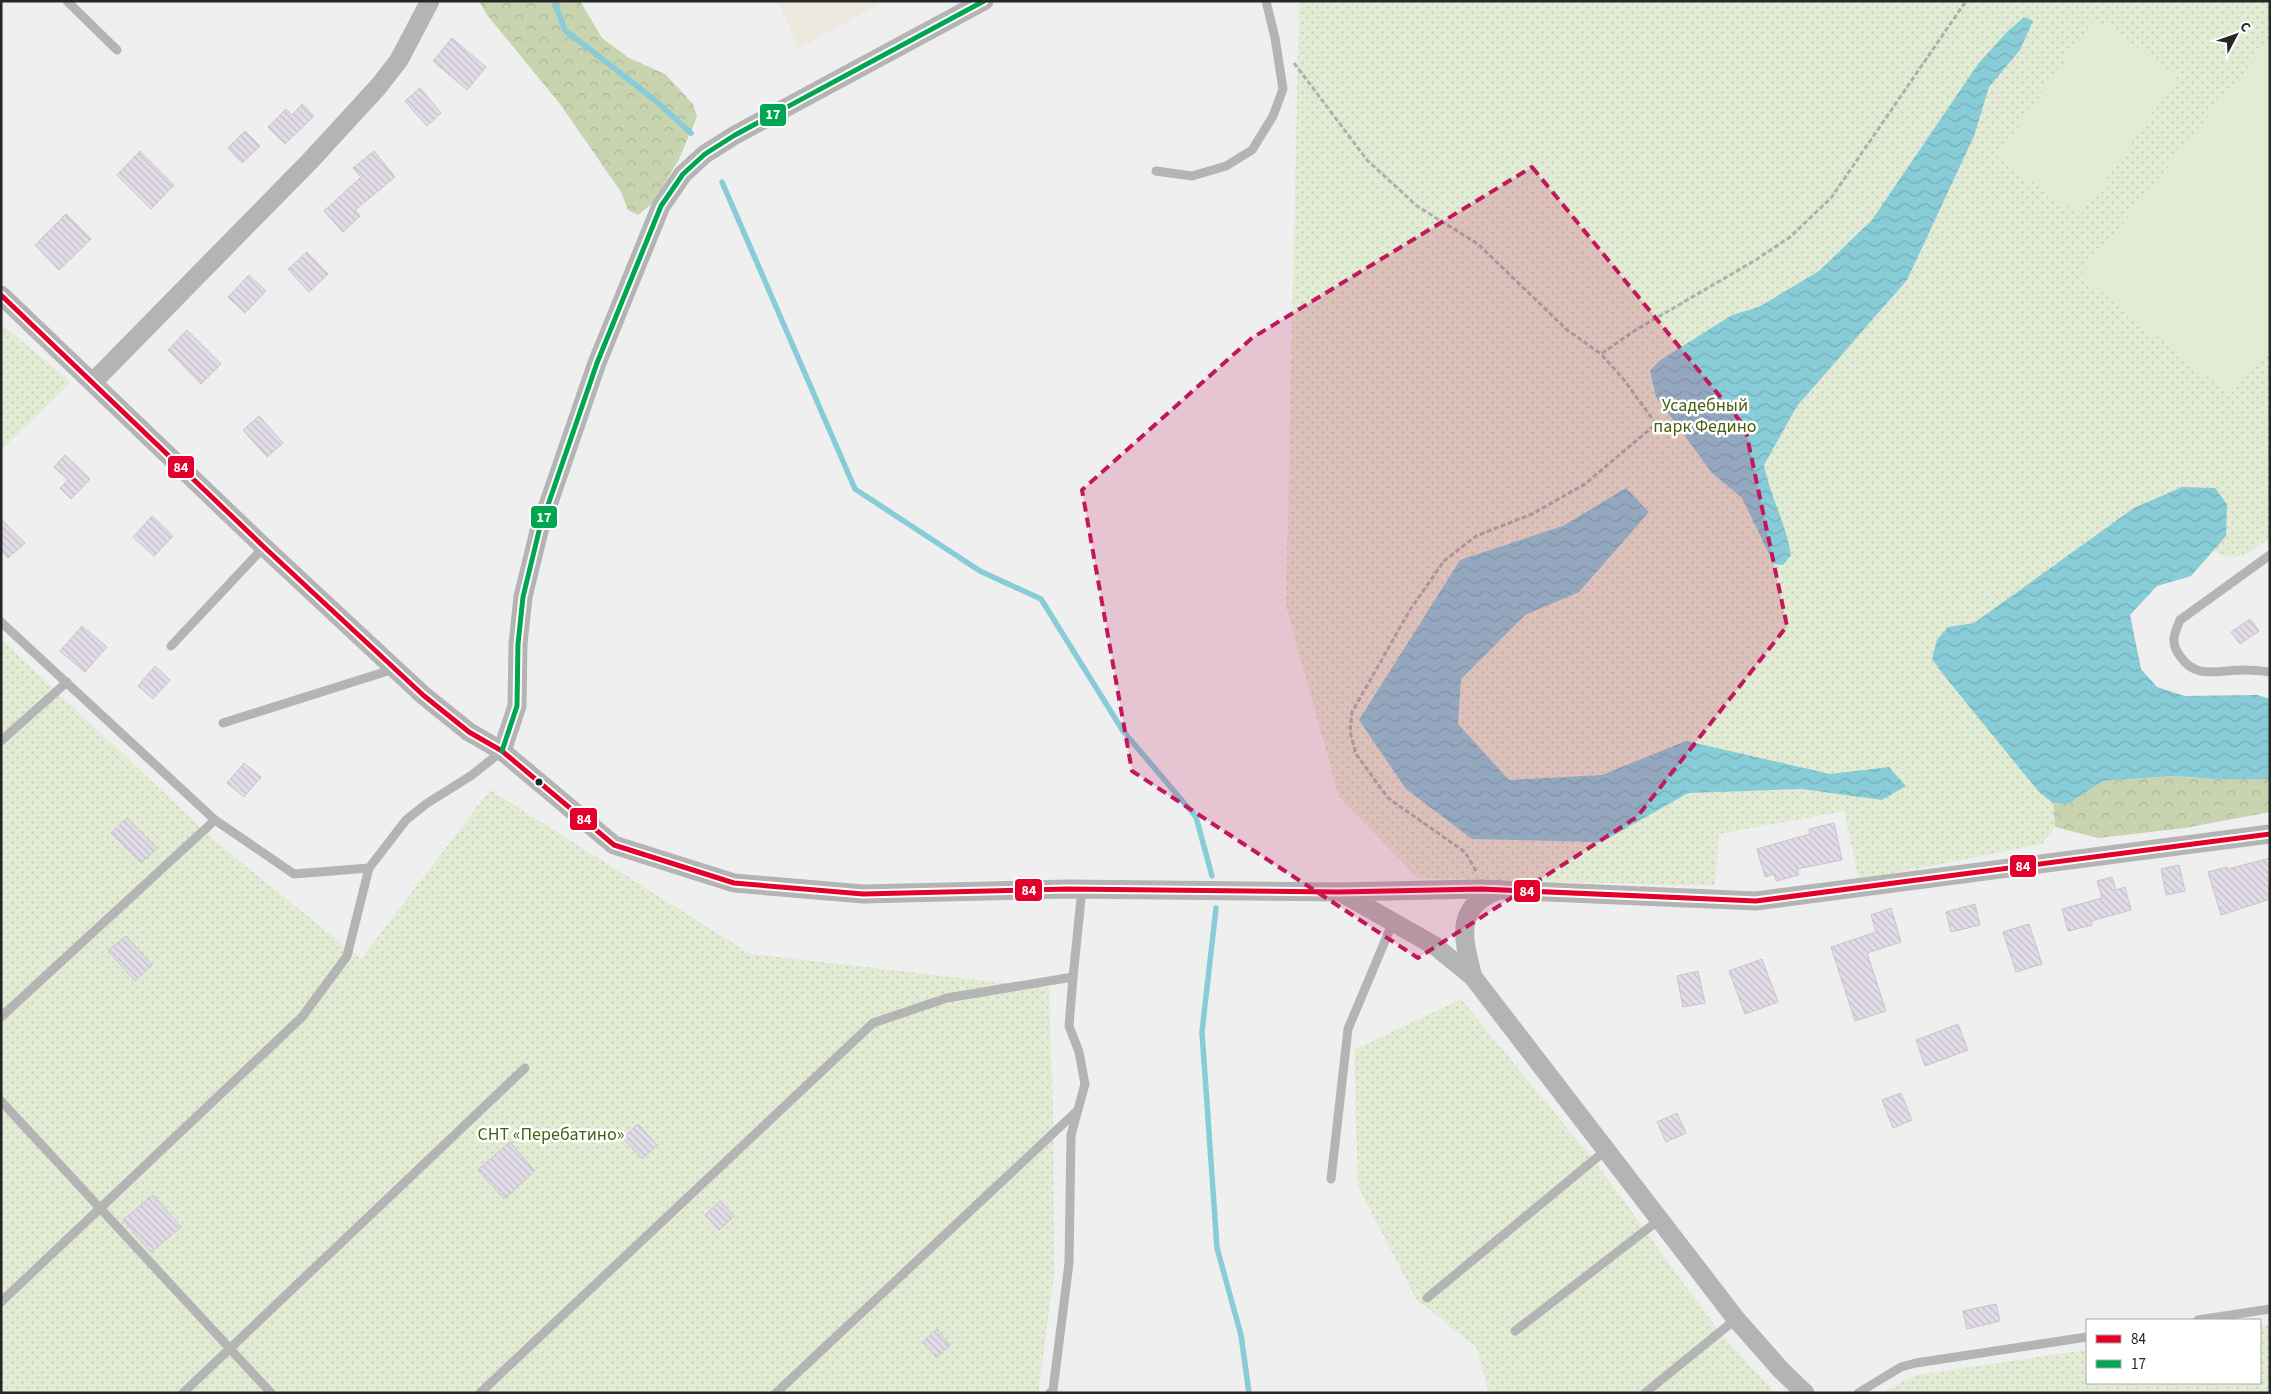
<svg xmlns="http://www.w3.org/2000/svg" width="2271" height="1394" font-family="'Source Sans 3',sans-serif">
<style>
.industrial{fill:#eee9de}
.forest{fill:url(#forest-crowns)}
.park{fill:url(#park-dots)}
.pitch{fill:#e2ebd3}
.water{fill:url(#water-waves)}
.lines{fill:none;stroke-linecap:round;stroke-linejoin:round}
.stream{stroke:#88ccd8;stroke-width:5.5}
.building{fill:url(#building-back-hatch);stroke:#c6c6c6}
.path{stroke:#afafaf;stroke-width:3;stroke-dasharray:5 2.5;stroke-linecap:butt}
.lane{stroke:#b4b4b4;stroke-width:9}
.street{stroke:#b4b4b4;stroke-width:19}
.bus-1-casing{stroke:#fff;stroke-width:9}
.bus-2-casing{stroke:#fff;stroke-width:9}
.bus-1{stroke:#e4002b;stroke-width:5}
.bus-2{stroke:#00a651;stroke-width:5}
.marked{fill:#c2185b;fill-opacity:0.2;stroke:#c2185b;stroke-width:4;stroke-dasharray:10 6;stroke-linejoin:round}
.bus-dot{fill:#262627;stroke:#fff;stroke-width:2}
.labels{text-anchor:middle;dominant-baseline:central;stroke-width:5;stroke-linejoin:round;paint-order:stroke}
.park-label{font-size:18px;fill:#4b5d12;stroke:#fff}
.line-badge{stroke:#fff;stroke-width:2}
.badge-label{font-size:14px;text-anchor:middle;font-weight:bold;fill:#fff}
</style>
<defs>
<pattern id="forest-crowns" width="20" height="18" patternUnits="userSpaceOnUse" patternTransform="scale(1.25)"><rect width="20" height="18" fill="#c8d4af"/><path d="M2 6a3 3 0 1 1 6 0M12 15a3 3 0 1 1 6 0" fill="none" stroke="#acb697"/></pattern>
<pattern id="park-dots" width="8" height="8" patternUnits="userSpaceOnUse" patternTransform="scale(1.25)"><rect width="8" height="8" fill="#e2ebd3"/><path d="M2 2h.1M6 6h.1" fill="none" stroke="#c2c9b5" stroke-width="1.8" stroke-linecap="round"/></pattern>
<pattern id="water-waves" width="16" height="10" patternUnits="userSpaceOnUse" patternTransform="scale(1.25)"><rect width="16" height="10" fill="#88ccd8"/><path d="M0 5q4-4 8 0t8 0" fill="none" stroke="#75afb9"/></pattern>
<pattern id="building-back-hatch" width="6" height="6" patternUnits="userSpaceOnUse" patternTransform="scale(1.25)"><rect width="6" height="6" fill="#e2dce8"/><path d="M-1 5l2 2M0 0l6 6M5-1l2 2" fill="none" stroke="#c2bdc7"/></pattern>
</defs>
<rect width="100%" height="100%" fill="#efeff0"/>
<path class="industrial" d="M778,1H884L799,49Z"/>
<path class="forest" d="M479,1H580L602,38L629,58L665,74L693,104L697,117L679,159L653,203L638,215L628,210L621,192L560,104L487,15Z
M2174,776L2214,779H2270V812L2185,828L2098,838L2055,827L2053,803L2068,804L2103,781Z"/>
<path class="park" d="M1299,1H2270V538C2250,552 2237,565 2213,551L2191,576L2157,586L2130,615L2141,669L2157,687L2185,696L2257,695L2270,699V779H2214L2174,776L2103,781L2068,804L2053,803L2055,827L2042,844L1859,880L1844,811L1719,834L1715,886L1418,878L1339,797L1286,605Z
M1,324L71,382L1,450Z
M1,639L215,841L361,959L490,790L750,954L1049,988L1053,1110L1054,1274L1039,1386L1040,1393H1Z
M1461,999L1596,1163L1721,1334L1775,1393H1489L1476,1347L1416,1299L1358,1186L1354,1050Z
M2270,1324V1393H1880L1917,1375L2087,1350V1383H2260V1326Z"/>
<path class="pitch" d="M2095,18L2178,76L2080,216L1997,157Z
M2270,40V346L2230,395L2081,275Z"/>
<path class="water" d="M2024,17L2033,21L2020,50L1989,87L1974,136L1907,280L1797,406L1764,465C1770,496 1786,524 1791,555L1783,565L1774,564L1742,498L1712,473L1656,397L1650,371L1659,361L1732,315L1759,307L1819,271L1872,220L1978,64L2005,34Z
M2182,487L2215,488L2227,504L2226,536L2191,576L2157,586L2130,615L2141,669L2157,687L2185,696L2257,695L2270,699V779H2214L2174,776L2103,781L2068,804L2053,803L2039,792L1942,673L1932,659L1937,640L1948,627L1974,623L2134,508Z
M1626,488L1649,512L1579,592L1525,615L1461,679L1458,724L1509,780L1602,775L1686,741L1830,774L1889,767L1906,786L1882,800L1802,789L1688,793L1602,842L1472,839L1406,789L1359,720L1460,560L1563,526Z"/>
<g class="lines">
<path class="stream" d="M554,1L565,30L656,101L691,133
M722,182L855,489L980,571L1041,599L1123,731L1196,817L1212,876
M1216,908L1202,1032L1217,1248L1241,1335L1249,1393"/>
</g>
<path class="building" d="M452,38L486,67L467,90L433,61Z
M420,88L441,113L427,126L405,101Z
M302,104L314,116L285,144L268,127L286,109L292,115Z
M245,131L260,146L242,163L228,148Z
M140,151L174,185L151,209L117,175Z
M374,151L395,177L355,210L360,216L343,232L324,211L361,177L353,168Z
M66,214L91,239L59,270L35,245Z
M307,252L328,274L309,292L288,269Z
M249,275L266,291L245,313L228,297Z
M187,330L221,364L201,384L168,350Z
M259,416L283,443L267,457L243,430Z
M65,455L90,479L71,499L60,488L68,480L54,467Z
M152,516L173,536L154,556L133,537Z
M1,519L25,543L8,558L1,551Z
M2250,619L2259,631L2240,644L2231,632Z
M82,626L107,647L85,672L60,651Z
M155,666L170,680L153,699L138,686Z
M244,763L261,777L244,797L227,783Z
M127,818L157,848L141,863L111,833Z
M1834,823L1842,860L1797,869L1799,875L1776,881L1774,874L1765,877L1757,849L1810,834L1809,829Z
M2270,858V899L2221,915L2208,872L2227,867L2228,869Z
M2179,865L2185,891L2166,895L2161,869Z
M2112,877L2116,890L2125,887L2131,910L2091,921L2092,925L2068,931L2062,909L2102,898L2097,881Z
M1975,904L1980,925L1951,932L1946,912Z
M1891,908L1901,942L1867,953L1886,1011L1855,1021L1831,947L1876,932L1871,915Z
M2029,924L2042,964L2016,972L2003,932Z
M126,936L152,965L135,981L108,951Z
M1762,959L1778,1002L1745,1014L1729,971Z
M1698,971L1705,1003L1683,1007L1677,976Z
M1958,1024L1968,1050L1925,1066L1916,1040Z
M1901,1093L1912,1120L1893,1128L1882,1100Z
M1677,1113L1686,1133L1666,1142L1657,1122Z
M638,1124L657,1145L642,1159L623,1138Z
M510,1142L535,1171L504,1199L478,1170Z
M153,1195L181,1227L151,1252L123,1220Z
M720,1201L734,1216L719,1230L705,1215Z
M1996,1304L2000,1321L1967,1329L1963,1311Z
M937,1329L950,1345L936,1357L923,1342Z"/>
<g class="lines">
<path class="path" d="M1294,63L1367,160L1417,206L1478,244L1566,329L1601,354
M1476,871L1465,852L1388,798L1356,754L1350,732L1352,712L1410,610L1444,561L1476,536L1532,514L1585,484L1656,424L1625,381L1601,354L1634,331L1754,261L1790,237L1831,198L1966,1"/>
<path class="lane" d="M67,1L117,50
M1156,171L1192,176L1226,166L1252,150L1273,116L1283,89L1275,38L1266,1
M2270,555L2180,620C2174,634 2170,643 2180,656C2196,681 2221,669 2247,670C2254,670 2262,671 2270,672
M1,622L215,820L294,874L369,868
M171,646L264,547
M223,723L394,669
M1,741L67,682
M1,1017L215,820
M1,1101L271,1393
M1331,1179L1348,1029L1393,922
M1427,1298L1606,1150
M1,1302L302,1017L347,956L369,868L406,820L426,804L472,775L502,751
M2198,1320L2270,1309
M1515,1331L1659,1220
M183,1393L525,1068
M480,1393L873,1023L947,998L1073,977L1082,889
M776,1393L1078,1110
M1050,1393L1053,1390L1069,1263L1071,1135L1085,1084L1079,1052L1069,1026L1073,977
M1645,1393L1736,1319
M1858,1393L1901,1367L1916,1363L2087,1337"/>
<path class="street" d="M1,295L264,547L423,695L469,732L502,751L614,845L734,883L863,894L1068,889L1339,892L1481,889L1756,901L2270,834
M93,382L310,161L378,87L399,60L430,1
M502,751L517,706L518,644L523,597L539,531L597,363L661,206L683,174L705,154L735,135L984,1
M1340,892L1435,946L1473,977L1736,1319L1781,1370L1805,1393
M1473,977C1467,953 1455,920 1479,901C1484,896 1493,893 1499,889"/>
<g class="bus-1-casing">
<path id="bus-1" d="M1,295L264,547L423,695L469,732L502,751L614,845L734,883L863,894L1068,889L1339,892L1481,889L1756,901L2270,834"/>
</g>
<g class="bus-2-casing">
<path id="bus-2" d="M502,751L517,706L518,644L523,597L539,531L597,363L661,206L683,174L705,154L735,135L984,1"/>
</g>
<use href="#bus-1" class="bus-1"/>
<use href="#bus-2" class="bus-2"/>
</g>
<path class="marked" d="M1532,167L1745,427L1787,626L1637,817L1418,958L1132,771L1082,490L1252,338Z"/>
<circle class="bus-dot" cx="539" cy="782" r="4.5"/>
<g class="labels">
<g class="park-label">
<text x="1705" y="405">Усадебный<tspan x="1705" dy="21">парк Федино</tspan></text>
<text x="551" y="1134">СНТ «Перебатино»</text>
</g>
</g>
<g class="line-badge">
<rect x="759" y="103" width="28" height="24" rx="5" fill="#00a651"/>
<rect x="167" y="455" width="28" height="24" rx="5" fill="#e4002b"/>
<rect x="530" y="505" width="28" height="24" rx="5" fill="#00a651"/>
<rect x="569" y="807" width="29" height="24" rx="5" fill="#e4002b"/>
<rect x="2009" y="854" width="28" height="24" rx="5" fill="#e4002b"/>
<rect x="1014" y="878" width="29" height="24" rx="5" fill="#e4002b"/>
<rect x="1513" y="879" width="28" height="24" rx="5" fill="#e4002b"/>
</g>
<g class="badge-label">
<text x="773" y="119">17</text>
<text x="181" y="472">84</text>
<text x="544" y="522">17</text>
<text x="584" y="824">84</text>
<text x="2023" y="871">84</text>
<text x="1029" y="895">84</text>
<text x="1527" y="896">84</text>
</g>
<rect width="2271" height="1394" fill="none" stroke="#262627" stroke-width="5"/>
<rect x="2086" y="1319" width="175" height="65" fill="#ffffff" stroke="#a8a8a9"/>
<rect x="2096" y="1335" width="25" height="8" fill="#e4002b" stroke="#a8a8a9"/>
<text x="2131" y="1344" font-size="15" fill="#262627">84</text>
<rect x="2096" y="1360" width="25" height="8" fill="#00a651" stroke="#a8a8a9"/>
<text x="2131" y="1369" font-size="15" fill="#262627">17</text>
<g transform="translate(2236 35) rotate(49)" stroke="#ffffff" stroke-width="4" paint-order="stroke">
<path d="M0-4L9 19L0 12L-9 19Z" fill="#262627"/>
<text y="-8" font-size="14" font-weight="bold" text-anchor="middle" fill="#262627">С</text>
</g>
</svg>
